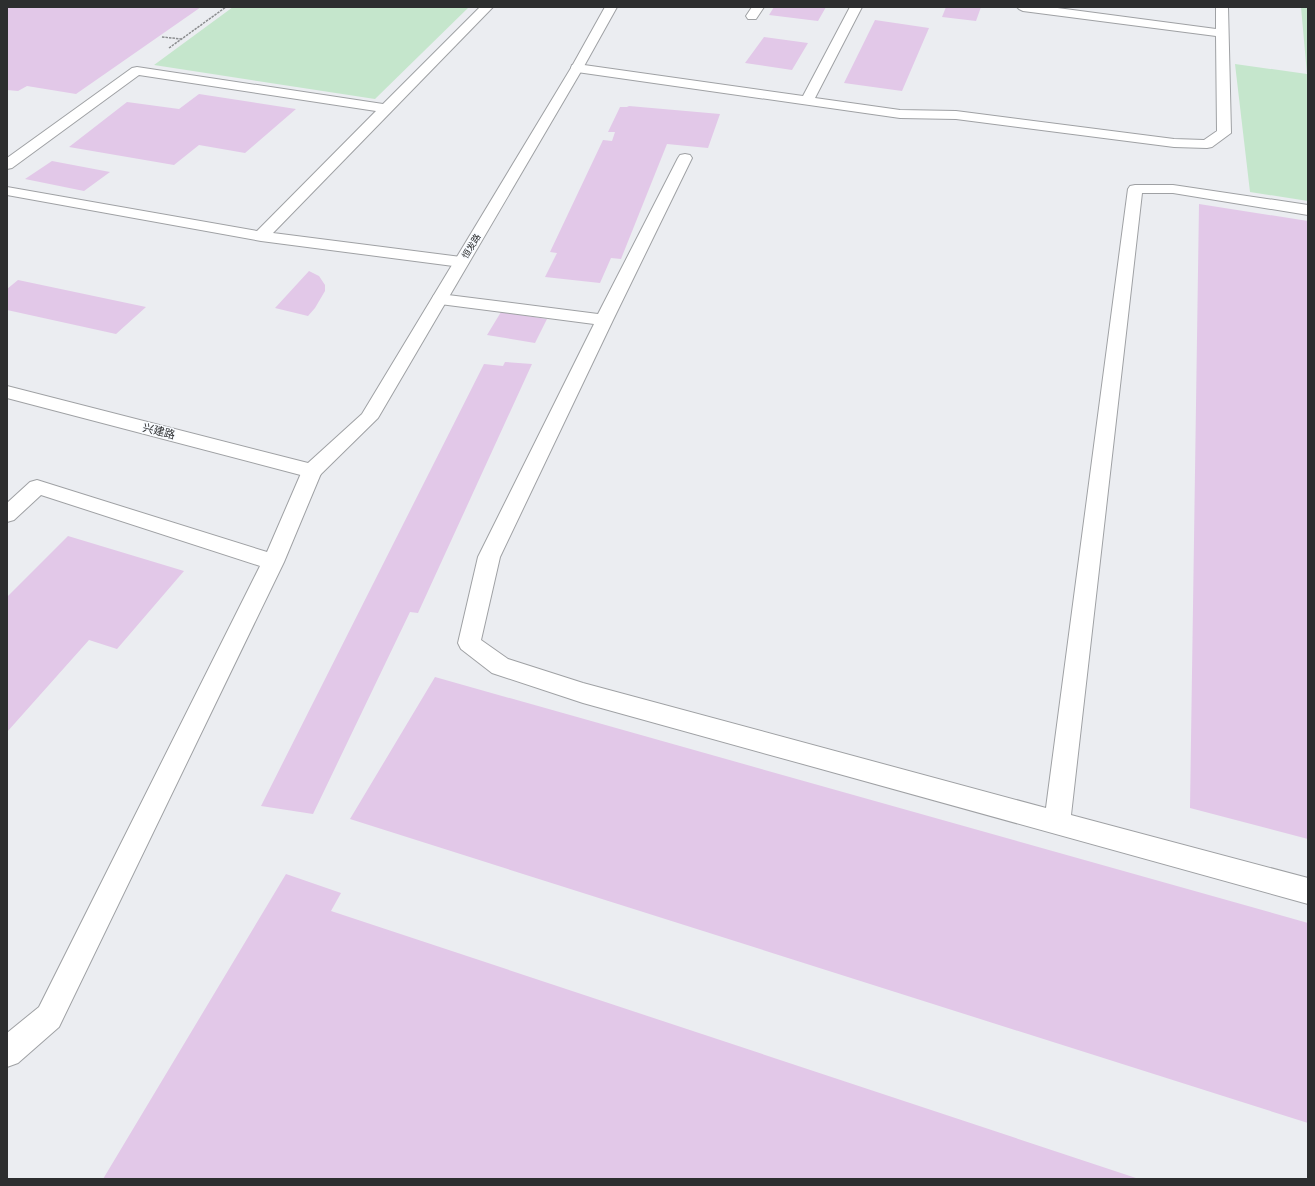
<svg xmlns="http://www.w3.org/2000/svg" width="1315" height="1186" font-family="Montserrat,'Noto Sans SC',sans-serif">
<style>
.green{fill:#c5e6cc}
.building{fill:#e2c8e8}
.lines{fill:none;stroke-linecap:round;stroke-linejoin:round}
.lane-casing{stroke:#9fa1a4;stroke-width:2}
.secondary-casing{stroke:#9fa1a4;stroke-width:2}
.path{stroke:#8b8d8f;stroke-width:1.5;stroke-dasharray:2.5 1;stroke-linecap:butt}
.lane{fill:#fff;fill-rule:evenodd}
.secondary{fill:#fff;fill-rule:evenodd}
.labels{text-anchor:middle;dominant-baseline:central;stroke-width:3;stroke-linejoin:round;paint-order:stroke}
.far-street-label{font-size:9px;fill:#2d2e2f;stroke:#f8fbff}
.street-label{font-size:11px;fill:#2d2e2f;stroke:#f8fbff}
</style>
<rect width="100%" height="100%" fill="#ebedf1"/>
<path class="green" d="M233,7H469L375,99L154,65Z
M1301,7H1308V201L1250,192L1235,64L1307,74Z"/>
<path class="building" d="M7,7H201L76,94L27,86L18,91L7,90Z
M774,7H826L818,21L769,15Z
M946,7H981L976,21L942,17Z
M875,20L929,28L902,91L844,83Z
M764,37L808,43L792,70L745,63Z
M199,94L296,109L245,153L199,145L174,165L69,147L127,102L179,109Z
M629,106L720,114L708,148L667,144L621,259L611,258L600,283L545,277L557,253L550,252L603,140L612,141L615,132H608L620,107H627Z
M52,161L110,172L84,191L25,179Z
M1199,204L1308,221V839L1190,808Z
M309,271L319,276L325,285V291L315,308L308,316L275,308Z
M18,280L146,307L116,334L7,310V289Z
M501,312L547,319L535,343L487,335Z
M505,362L532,364L418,613L410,612L313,814L261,806L484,364L503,366Z
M68,536L184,571L117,649L89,640L7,732V597Z
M435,677L1308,923V1123L350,819Z
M286,874L341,893L331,911L1139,1179H103Z"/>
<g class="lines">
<g class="lane-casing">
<path id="lane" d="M480,7H493L273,233L461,257L467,259L469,262L467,265L461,267L261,241L7,195V187L257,231L376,111L139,75L12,168L7,169V158L132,68L137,67L383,104Z
M752,7H764L756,19H748L746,16Z
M850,7H862L815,98L900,110L956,111L1174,139L1204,140L1217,131L1216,36L1023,11L1019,9L1017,7H1050L1216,29V7H1228L1231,133L1212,147L1207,148L1174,147L956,119L900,118L577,72L572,71L571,68L572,65L577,64L803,96Z
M685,154L690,155L692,158L613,320L500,557L481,640L508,659L583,683L1046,808L1128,189L1130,186L1135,185H1173L1308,205V215L1173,193H1142L1071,815L1308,878V904L583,703L492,673L461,649L458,643L478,557L594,324L440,304L434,303L432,299L434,295L440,294L598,314L678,158L680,155Z
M312,464L319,466L322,471L284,562L59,1027L18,1063L7,1067V1033L39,1007L260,566L41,495L14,520L7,522V503L30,482L37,480L267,552L302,471L305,466Z"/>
</g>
<g class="secondary-casing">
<path id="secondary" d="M605,7H617L583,68L378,418L319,476L312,478L7,398V386L308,463L362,414L571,68Z"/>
</g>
<path class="path" d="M162,37L181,39
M169,48L226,7"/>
<use href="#lane" class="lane"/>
<use href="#secondary" class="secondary"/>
</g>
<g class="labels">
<g class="far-street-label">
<text transform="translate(471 246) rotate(-59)">恒发路</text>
</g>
<g class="street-label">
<text transform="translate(159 431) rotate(14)">兴建路</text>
</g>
</g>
<rect width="1315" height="1186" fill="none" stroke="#2d2e2f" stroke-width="16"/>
</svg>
